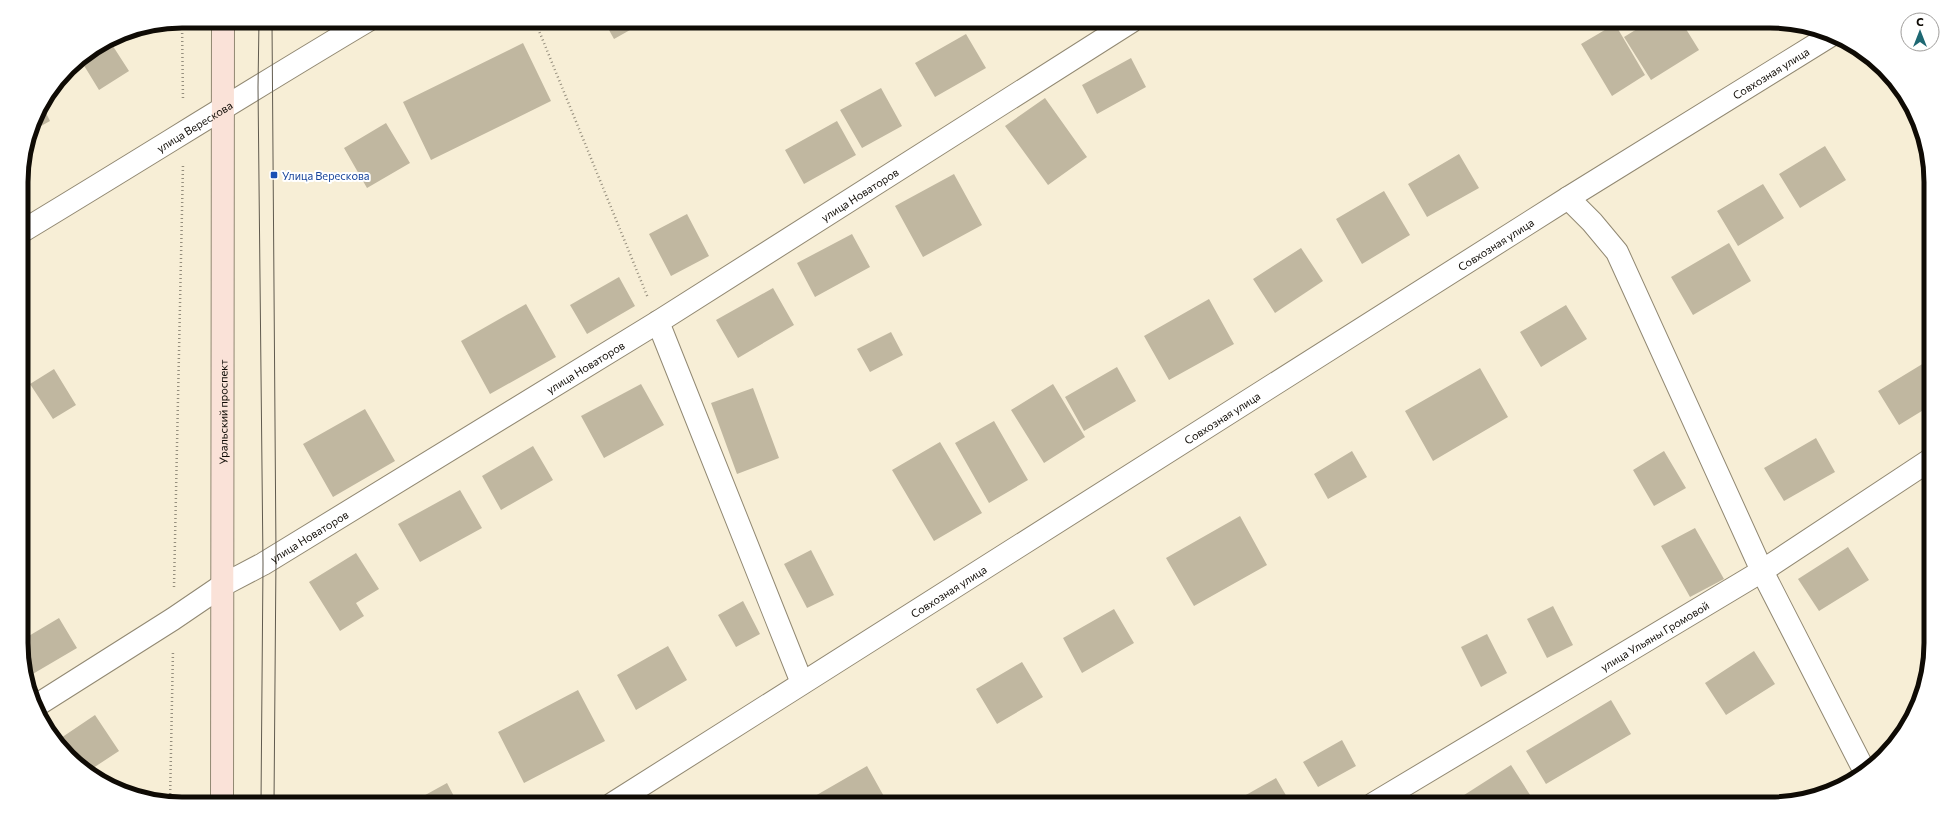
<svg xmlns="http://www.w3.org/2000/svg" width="1952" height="825" font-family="Commissioner,sans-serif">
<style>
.building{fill:#c0b7a0}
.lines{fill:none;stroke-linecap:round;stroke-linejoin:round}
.minor-casing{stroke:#918872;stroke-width:24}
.secondary-casing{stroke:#918872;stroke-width:24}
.path{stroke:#958e7d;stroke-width:2.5;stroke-dasharray:1 3;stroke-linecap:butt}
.minor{stroke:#fff;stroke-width:22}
.secondary{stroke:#fae2d8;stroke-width:22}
.tram{stroke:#605a4e;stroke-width:1}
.transit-dot{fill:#1a4fb4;stroke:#fff;stroke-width:1.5}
.labels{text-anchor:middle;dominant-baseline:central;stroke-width:4;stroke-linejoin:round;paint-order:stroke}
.street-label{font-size:11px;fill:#0f0b05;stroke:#fff}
.transit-label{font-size:11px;fill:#164399;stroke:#fff;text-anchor:start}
.rim{fill:none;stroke:#0f0b05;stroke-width:5}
</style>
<rect width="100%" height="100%" fill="#f7eed6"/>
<path class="building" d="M604,21H646L614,39Z
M1650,21H1681L1699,50L1651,80L1624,37Z
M1615,24L1645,75L1612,96L1581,44Z
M966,34L986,68L935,97L915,63Z
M109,40L129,71L99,90L80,59Z
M523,43L551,101L431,160L403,102Z
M1131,58L1146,87L1097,114L1082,85Z
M881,88L902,126L862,148L840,110Z
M1045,98L1087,157L1048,185L1005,126Z
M42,105L50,121L32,131L38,110Z
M837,121L856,155L804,184L785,150Z
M386,123L410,163L367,188L344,148Z
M1825,146L1846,180L1800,208L1779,174Z
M1459,154L1479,188L1427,217L1408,184Z
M954,174L982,225L923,257L895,206Z
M1763,184L1784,218L1738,246L1717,211Z
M1384,191L1410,235L1362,264L1336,219Z
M687,214L709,256L671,276L649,234Z
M852,234L870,267L815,297L797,263Z
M1729,243L1751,281L1693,315L1671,277Z
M1301,248L1323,281L1275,313L1253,279Z
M619,277L635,306L587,334L570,305Z
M773,288L794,325L738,358L716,320Z
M1209,299L1234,344L1169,380L1144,336Z
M526,304L556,357L490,394L461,341Z
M1566,305L1587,339L1541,367L1520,332Z
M891,332L903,355L870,372L857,349Z
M1924,363L1930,374V406L1899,425L1878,391Z
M1117,367L1136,401L1084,431L1065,397Z
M1480,368L1508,417L1433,461L1405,411Z
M54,369L76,405L53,419L30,384Z
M641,384L664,425L604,458L581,416Z
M1053,384L1085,437L1044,463L1011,410Z
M753,388L779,458L737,474L711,403Z
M365,409L395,461L333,497L303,444Z
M994,421L1028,480L989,503L955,443Z
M1816,438L1835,472L1784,501L1764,468Z
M940,442L982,513L934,541L892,470Z
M533,446L553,480L501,510L482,476Z
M1352,451L1367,477L1328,499L1314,474Z
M1664,451L1686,488L1654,506L1633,470Z
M460,490L482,528L420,562L398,524Z
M1240,516L1267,565L1194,606L1166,558Z
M1695,528L1724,579L1690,597L1661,546Z
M1848,547L1869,580L1819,611L1798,579Z
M811,550L834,595L807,608L784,564Z
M356,553L379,589L356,603L364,616L340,631L309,582Z
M743,601L760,634L736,647L718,615Z
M1553,606L1573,645L1547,658L1527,619Z
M1114,609L1134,643L1082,673L1063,638Z
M59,618L77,648L31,675L22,660V640Z
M1487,634L1507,673L1481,687L1461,647Z
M668,646L687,680L636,710L617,675Z
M1754,651L1775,684L1726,715L1705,683Z
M1022,662L1043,697L997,724L976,689Z
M578,690L605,741L524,783L498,732Z
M1611,700L1631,734L1546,784L1526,751Z
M95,715L119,751L87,772L55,742Z
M1342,740L1356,766L1318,787L1303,762Z
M1511,765L1532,798L1522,804H1465L1461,797Z
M867,766L886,800L880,804H820L815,796Z
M1276,778L1291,804H1230Z
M447,783L458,804H409Z"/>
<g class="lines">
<g class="minor-casing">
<g id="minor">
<path d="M1568,198L1592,222L1617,252L1762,571L1865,772"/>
<path id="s1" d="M21,232C137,162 251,90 367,21"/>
<path d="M658,322L802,683"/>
<path id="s2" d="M34,707L173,619L223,585L263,564L658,322L1132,21"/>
<path id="s3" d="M612,804L1568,198L1833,34"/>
<path id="s4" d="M1373,804L1762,571L1930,460"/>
</g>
</g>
<g class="secondary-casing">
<g id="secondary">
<path id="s5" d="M222,804L223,21"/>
</g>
</g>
<path class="path" d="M182,21L183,101
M535,21L648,298
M174,587L183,164
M170,802L173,650"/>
<use href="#minor" class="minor"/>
<use href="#secondary" class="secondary"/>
<path class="tram" d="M259,21L258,87L263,564L261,804
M272,21L276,555L274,804"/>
</g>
<rect class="transit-dot" x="270" y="171" width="8" height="8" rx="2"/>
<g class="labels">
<g class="street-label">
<text stroke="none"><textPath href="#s3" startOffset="1370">Совхозная улица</textPath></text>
<text stroke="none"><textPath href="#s1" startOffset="203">улица Верескова</textPath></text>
<text stroke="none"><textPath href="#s2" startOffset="972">улица Новаторов</textPath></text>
<text stroke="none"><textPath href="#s3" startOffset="1046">Совхозная улица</textPath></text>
<text stroke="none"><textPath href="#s2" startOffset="648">улица Новаторов</textPath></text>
<text stroke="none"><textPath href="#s5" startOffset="392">Уральский проспект</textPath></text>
<text stroke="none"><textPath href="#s3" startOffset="722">Совхозная улица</textPath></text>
<text stroke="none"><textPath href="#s2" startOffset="324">улица Новаторов</textPath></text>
<text stroke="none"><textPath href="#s3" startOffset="398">Совхозная улица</textPath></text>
<text stroke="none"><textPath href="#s4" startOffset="328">улица Ульяны Громовой</textPath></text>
</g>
<g class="transit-label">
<text x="282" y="175">Улица Верескова</text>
</g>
</g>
<path d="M0 0H1952V825H0ZM182 28H1770A154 154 0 0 1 1924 182V643A154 154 0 0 1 1770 797H182A154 154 0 0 1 28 643V182A154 154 0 0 1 182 28Z" fill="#fff" fill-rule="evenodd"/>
<path class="rim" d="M182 28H1770A154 154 0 0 1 1924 182V643A154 154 0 0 1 1770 797H182A154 154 0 0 1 28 643V182A154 154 0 0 1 182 28Z"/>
<g transform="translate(1920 32)"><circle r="19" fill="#ffffff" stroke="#9f9d9b"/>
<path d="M0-3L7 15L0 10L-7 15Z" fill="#1e6873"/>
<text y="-6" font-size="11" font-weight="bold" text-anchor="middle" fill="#0f0b05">С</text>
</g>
</svg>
